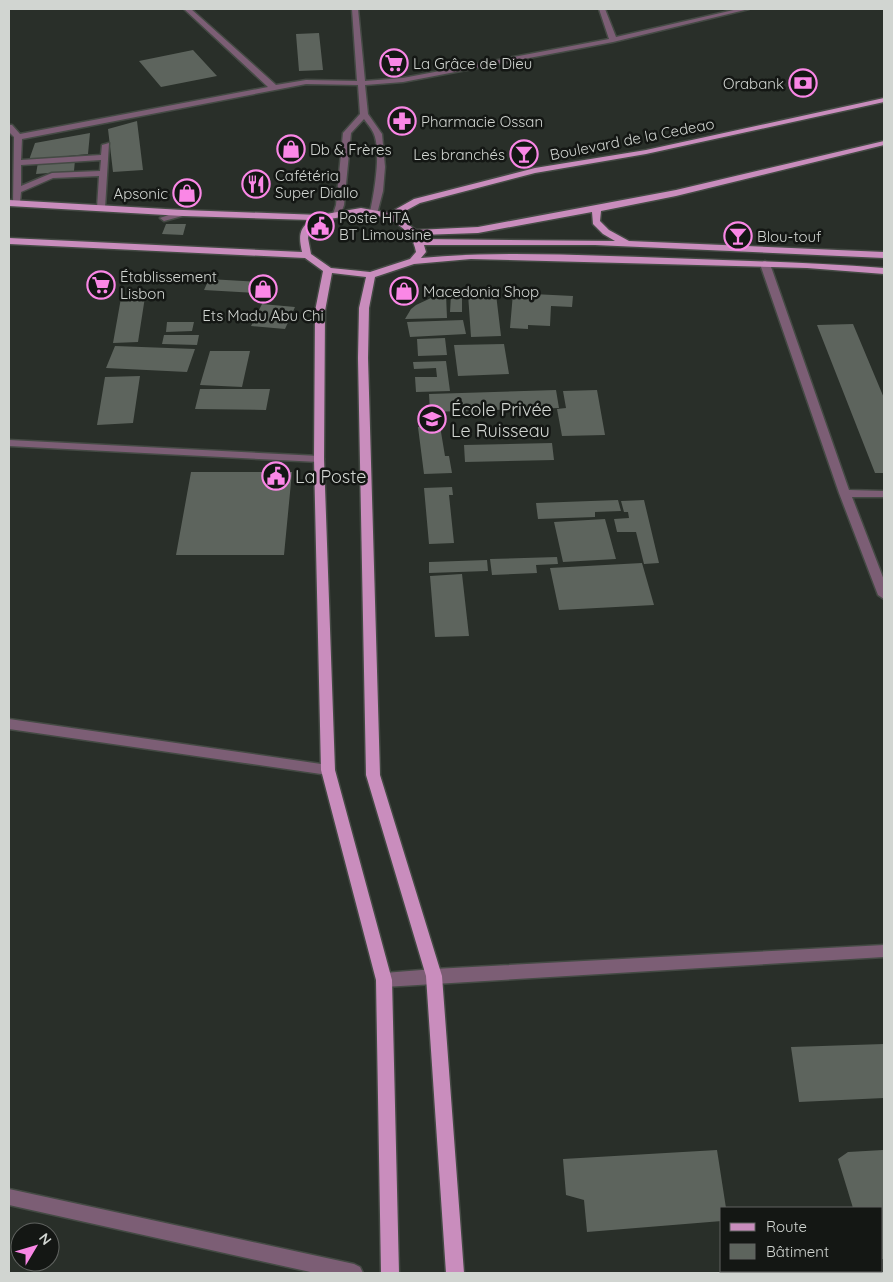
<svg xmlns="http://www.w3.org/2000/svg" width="893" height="1282" font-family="Quicksand,sans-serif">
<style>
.building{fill:#5d645d}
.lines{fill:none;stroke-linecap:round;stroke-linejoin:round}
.minor-casing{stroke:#444a44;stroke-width:3}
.major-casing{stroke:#444a44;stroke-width:3}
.minor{fill:#7c5e75;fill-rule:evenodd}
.major{fill:#c98dbd;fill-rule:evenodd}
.labels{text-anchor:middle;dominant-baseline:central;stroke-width:5;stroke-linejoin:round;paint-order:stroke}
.far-poi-label{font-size:15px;fill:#d1d5d1;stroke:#141714;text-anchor:start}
.far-street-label{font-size:15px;fill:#d1d5d1;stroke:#141714}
.poi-label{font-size:18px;fill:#d1d5d1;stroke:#141714;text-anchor:start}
</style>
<rect width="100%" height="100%" fill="#292f29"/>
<path class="building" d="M319,33L323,70L299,71L296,34Z
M193,50L217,76L161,87L139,61Z
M137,121L143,170L113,172L108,129Z
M90,133L88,154L29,160L35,143Z
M75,160L74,171L36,174L38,162Z
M166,224H186L183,235L162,234Z
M209,279L261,282L257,293L204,290Z
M513,293L573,296L572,307L551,306L550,326L528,325V329L510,328Z
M446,294L447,318L405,319L411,309L416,305L431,298Z
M451,294H462V312H450Z
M468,294H496L501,336L471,337Z
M145,297L138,342L113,343L121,298Z
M262,304L295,307L285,329L251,326Z
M463,320L466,334L410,337L407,322Z
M167,322H194L192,331L166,332Z
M853,324L884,398V473H875L817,325Z
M164,335H199L197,345L162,344Z
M445,338L447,355L418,356L417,339Z
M504,344L509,374L458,376L454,345Z
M115,346L195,349L187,372L106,368Z
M210,351H250L242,387L200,385Z
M446,361L450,391L416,392L415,377H437L436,368L414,369L413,362Z
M140,376L133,423L97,425L105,377Z
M200,389H270L266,410L195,409Z
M556,390L559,408L430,412L429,394Z
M597,390L605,435L562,436L557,409L566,408L563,391Z
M440,426L445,456H449L452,473L424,474L418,427Z
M552,443L554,460L465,462L464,445Z
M191,472H292L284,555H176Z
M452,487L453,495H449L454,543L429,544L424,488Z
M618,500L621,511L595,512V517L538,519L536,503Z
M644,500L659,563L644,564L636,532H617L614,519L629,518L628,512H624L621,501Z
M605,519L616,559L563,562L554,522Z
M557,557L558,564L536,565L537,573L492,575L490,559Z
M487,560L488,571L429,573V562Z
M642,563L654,605L559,610L550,568Z
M462,574L469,636L435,637L430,576Z
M884,1044V1098L799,1102L791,1047Z
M717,1150L726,1208H722V1221L587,1232L584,1200L566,1195L563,1159Z
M883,1150L884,1152V1259H882V1208H853L838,1159L848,1152Z"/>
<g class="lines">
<g class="minor-casing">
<path id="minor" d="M184,9H191L276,85L306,80L357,81L352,9H358L365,81L403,78L609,39L599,9H605L616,37L738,9H749L613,42L403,82L365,85L368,114L382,134L385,167L383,191L377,214L370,212C374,194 382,149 373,132C371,128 367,123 364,119L351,133L344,205L340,216L333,214L336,205L343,133L360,114L358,85L306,84L22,139L21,160L101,155L102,145L109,143L105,208L101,211L97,208L99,176L53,178L21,192L20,203L13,205L14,137L9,132V125H12L20,134L268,87ZM101,160L100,171L52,173L21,186V165Z
M183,210L186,211V215L164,221L160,218Z
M765,261L770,264L849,490L884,491V497H852L884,580V599L878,595L839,493L760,264Z
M9,440L319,456L324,459L319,462L9,446Z
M9,719L328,765L333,766L335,770L333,774L328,775L9,729Z
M884,945V957L384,987L379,985L376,980L379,975L384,973L434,969Z
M9,1189L354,1264L360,1267L363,1273H315L9,1205Z"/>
</g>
<g class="major-casing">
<path id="major" d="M884,98V102L646,154L535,173L420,203L396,216L416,230L478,227L676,190L884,141V145L676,196L601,211L600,221L609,230L629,241L884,252V258L595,245H424L426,252L421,258C494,251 568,255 641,257C722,260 803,262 884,268V274L807,268L471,259L414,264L375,277L369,308L368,358L380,775L442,976L464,1273H446L426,976L366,775L358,358L359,308L366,277L332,273L325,311L324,459L335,770L392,980L399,1273H381L376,980L321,770L314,459L315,311L323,271L305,258L9,244V238L302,252C299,238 298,229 311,220L183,216L9,206V200L183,210L320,215L361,208L389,213L414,199L535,168L646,150ZM592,212L593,224L603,234L615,241L422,239L420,235L478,233ZM361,214C385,214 412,226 416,252L410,259L370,272L331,268L311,254L308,238L310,229L323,220Z"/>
</g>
<use href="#minor" class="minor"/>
<use href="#major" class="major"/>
</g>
<defs>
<g id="supermarket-ring" transform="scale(1.4375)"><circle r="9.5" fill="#141714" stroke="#fa87e6" stroke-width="1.5"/><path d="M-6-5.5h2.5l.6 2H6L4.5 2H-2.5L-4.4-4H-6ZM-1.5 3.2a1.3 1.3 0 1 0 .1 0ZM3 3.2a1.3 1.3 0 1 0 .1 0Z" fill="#fa87e6"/></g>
<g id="bank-ring" transform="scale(1.4375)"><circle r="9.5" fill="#141714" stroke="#fa87e6" stroke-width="1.5"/><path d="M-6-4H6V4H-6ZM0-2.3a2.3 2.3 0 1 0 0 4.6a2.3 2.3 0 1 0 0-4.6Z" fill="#fa87e6"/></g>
<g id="pharmacy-ring" transform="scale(1.4375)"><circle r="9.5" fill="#141714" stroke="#fa87e6" stroke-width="1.5"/><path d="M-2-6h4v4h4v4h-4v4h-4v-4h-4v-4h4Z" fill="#fa87e6"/></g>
<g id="shop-ring" transform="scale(1.4375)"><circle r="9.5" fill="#141714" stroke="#fa87e6" stroke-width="1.5"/><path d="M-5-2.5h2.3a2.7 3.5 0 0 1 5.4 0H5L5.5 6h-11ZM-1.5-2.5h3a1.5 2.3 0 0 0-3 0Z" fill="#fa87e6"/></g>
<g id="bar-ring" transform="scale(1.4375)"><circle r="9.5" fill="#141714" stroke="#fa87e6" stroke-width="1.5"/><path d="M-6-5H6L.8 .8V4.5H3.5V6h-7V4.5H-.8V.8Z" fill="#fa87e6"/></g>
<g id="restaurant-ring" transform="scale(1.4375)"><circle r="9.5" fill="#141714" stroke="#fa87e6" stroke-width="1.5"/><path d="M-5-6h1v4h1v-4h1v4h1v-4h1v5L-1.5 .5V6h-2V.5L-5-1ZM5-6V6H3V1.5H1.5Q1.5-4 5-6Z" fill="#fa87e6"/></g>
<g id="civic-ring" transform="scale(1.4375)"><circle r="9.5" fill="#141714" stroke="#fa87e6" stroke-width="1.5"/><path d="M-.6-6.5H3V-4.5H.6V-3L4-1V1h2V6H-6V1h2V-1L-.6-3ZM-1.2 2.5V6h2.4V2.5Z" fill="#fa87e6"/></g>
<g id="school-ring" transform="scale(1.4375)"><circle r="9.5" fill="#141714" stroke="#fa87e6" stroke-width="1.5"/><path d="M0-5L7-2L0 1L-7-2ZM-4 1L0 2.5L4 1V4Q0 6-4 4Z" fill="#fa87e6"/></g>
</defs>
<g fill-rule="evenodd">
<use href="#supermarket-ring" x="394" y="63"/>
<use href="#bank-ring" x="803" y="83"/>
<use href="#pharmacy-ring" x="402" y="121"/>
<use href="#shop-ring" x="291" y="149"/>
<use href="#bar-ring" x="524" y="154"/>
<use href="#restaurant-ring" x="256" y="184"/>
<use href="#shop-ring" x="187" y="193"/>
<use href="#civic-ring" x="320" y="226"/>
<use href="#bar-ring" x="738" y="236"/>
<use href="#supermarket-ring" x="101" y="285"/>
<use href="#shop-ring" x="263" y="289"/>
<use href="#shop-ring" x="404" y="291"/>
<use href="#school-ring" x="432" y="419"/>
<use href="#civic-ring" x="276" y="476"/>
</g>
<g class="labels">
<g class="far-poi-label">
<text x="413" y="63">La Grâce de Dieu</text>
<text x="784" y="83" text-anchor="end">Orabank</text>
<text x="421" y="121">Pharmacie Ossan</text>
<text x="310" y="149">Db &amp; Frères</text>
<text x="505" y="154" text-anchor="end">Les branchés</text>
<text x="275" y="175">Cafétéria<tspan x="275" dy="17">Super Diallo</tspan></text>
<text x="168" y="193" text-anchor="end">Apsonic</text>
<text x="339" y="217">Poste HTA<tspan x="339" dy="17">BT Limousine</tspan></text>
<text x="757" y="236">Blou-touf</text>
<text x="120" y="276">Établissement<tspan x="120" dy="17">Lisbon</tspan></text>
<text x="423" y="291">Macedonia Shop</text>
<text x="263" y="315" text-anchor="middle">Ets Madu Abu Chi</text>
</g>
<g class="far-street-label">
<text transform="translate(632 139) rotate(-11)">Boulevard de la Cedeao</text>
</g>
<g class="poi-label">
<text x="451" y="409">École Privée<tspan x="451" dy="21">Le Ruisseau</tspan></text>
<text x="295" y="476">La Poste</text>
</g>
</g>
<rect width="893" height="1282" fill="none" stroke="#d1d5d1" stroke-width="20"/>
<rect x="720" y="1207" width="162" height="65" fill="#141714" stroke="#606360"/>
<rect x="730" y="1223" width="25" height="8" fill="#c98dbd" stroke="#606360"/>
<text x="766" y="1232" font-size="15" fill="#d1d5d1">Route</text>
<rect x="730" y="1244" width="25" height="15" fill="#5d645d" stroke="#606360"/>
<text x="766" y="1257" font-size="15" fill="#d1d5d1">Bâtiment</text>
<g transform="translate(35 1247) rotate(52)"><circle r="24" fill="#141714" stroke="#606360"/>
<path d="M0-4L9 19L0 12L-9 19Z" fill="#fa87e6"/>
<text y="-8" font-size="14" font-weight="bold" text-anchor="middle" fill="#d1d5d1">N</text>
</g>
</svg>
